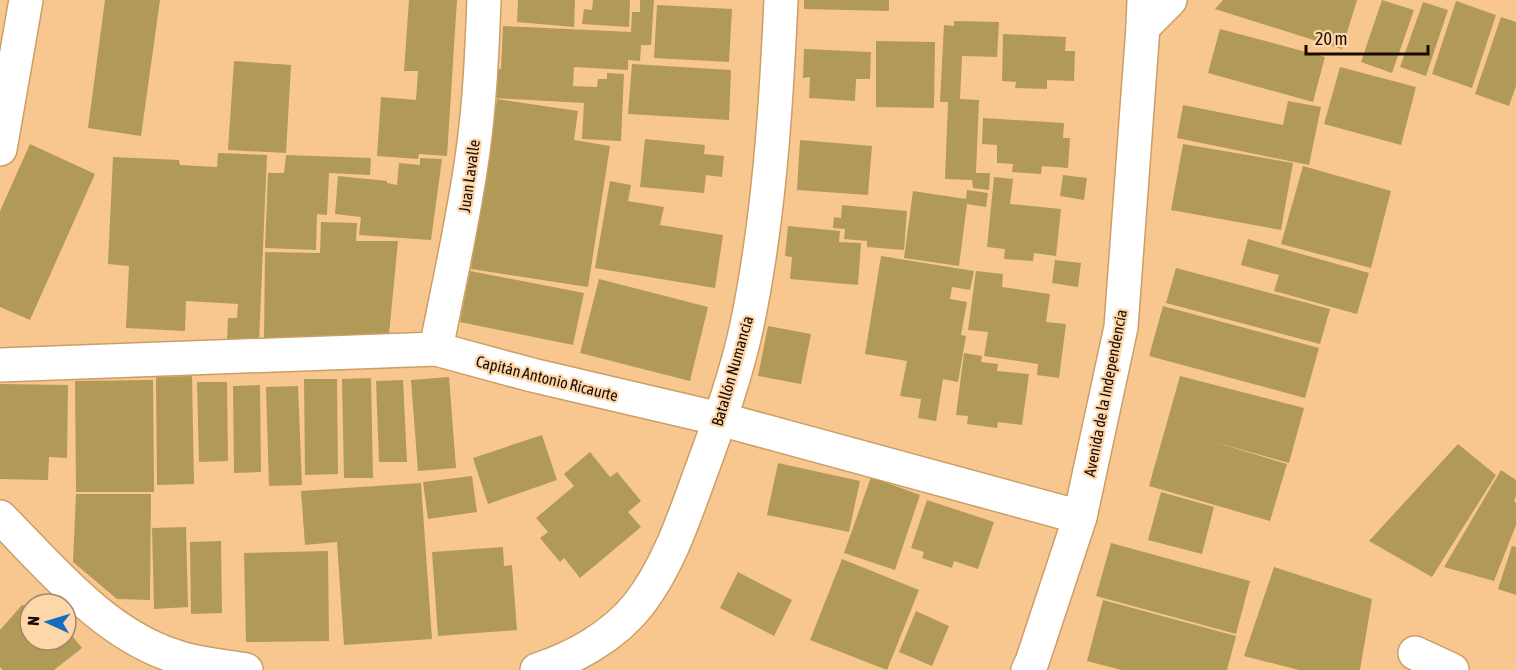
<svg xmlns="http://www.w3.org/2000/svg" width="1516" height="670" font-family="'Asap Condensed',sans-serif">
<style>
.building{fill:#b19a57}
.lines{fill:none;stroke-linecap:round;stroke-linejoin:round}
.minor-casing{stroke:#cc9e67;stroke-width:36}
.tertiary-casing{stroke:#cc9e67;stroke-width:36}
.minor{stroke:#fff;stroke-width:33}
.tertiary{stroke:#fff;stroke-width:33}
.labels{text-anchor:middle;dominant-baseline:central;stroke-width:4.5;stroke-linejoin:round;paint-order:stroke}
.street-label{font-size:16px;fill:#1a0a00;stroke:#fdd6aa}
</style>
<rect width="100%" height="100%" fill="#f7c78f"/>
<path class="building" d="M105,0H160L141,136L88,128Z
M409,0H457L447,156L419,154L418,159L377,156L381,97L416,100L418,71H404Z
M518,0H575L574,27L517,22Z
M593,0H630L629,27L582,24L584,9L592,10Z
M640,0H654L651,45H641L640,61L628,60V70L574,67L573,86L597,87L598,79H607V73L624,74L621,141L582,139L584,103L494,98L496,69H501L503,26L631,32L632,12H640Z
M804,0H889V11L804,9Z
M1223,0H1357L1342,49L1215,9Z
M1382,0L1414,10L1392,73L1361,62Z
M1456,1L1496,15L1472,88L1432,74Z
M1423,2L1448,10L1426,76L1400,67Z
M657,5L732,9L729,62L654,58Z
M1501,17L1516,22V86L1509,106L1475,94Z
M954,21L999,22L997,57L962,56L960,99L979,100L976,173H990L989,190L973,188L972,180L945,179L948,102H940L944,25L954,26Z
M1220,29L1325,57L1313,102L1208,73Z
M1003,34L1066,37L1065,51H1075L1074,81L1047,80V89L1015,88L1016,82L1002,81Z
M876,41L935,42L934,108L876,107Z
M804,49L871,52L870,79H856L855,101L809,98L810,77L803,78Z
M234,61L291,65L286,153L228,150Z
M632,64L731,70L729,120L628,114Z
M1340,67L1416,87L1401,145L1324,124Z
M497,99L578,111L574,140L610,146L588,287L471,269Z
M1288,101L1321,107L1309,165L1177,138L1183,105L1283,125Z
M983,118L1064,123L1063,138H1070L1068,168L1042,166L1041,174L1012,172L1013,164L997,163V145L982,144Z
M645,139L705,145L704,154L724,156L722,177L706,175L704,193L640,187Z
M800,140L872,146L868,195L797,190Z
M30,144L95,174L30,320L0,307V211Z
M1183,144L1293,163L1281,230L1171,210Z
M218,153L267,155L259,342L227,341L228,318H237L238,304L186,301L185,331L126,328L129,266L108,264L113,157L179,160L180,165L217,167Z
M286,155L371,158L370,175L329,173L327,215L317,214L316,250L265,248L268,173H284Z
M420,158L442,159L431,240L359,235L361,217L335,214L338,176L387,181V183L397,185L399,163L420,165Z
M1303,166L1391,191L1371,268L1281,244Z
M1063,175L1087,178L1084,200L1060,196Z
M994,177L1013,179L1010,204L1061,209L1056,256L1034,253L1033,261L1004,259L1005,249L987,247Z
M610,181L631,185L628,201L664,207L660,225L723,235L715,288L595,268Z
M967,190L988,193L986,207L967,204L959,266L904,258L913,191L966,199Z
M842,205L907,211L904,250L867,247V241L844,239L845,229L833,228L834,217L841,218Z
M321,222L357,223L356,241H398L389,335L341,339L264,338L265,252L320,253Z
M788,226L840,231L839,242L861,243L858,285L790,279L792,257L785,256Z
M1248,239L1369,273L1357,314L1274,291L1279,275L1241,265Z
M881,256L974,271L970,290L952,287L950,299L967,302L961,335L966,336L958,382L943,379L936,421L918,418L921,399L900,396L907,361L865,354Z
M1055,260L1081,263L1078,287L1052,283Z
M1176,268L1330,309L1320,344L1166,303Z
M470,271L584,293L573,345L460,322Z
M976,271L1003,274L1002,287L1050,294L1046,322L1066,324L1059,378L1037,375L1038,364L984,356L988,332L968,330Z
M599,279L708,307L690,381L580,353Z
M1163,306L1319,348L1305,398L1149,356Z
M768,326L811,334L801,384L758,376Z
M964,353L982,356L981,362L998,364L997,371L1029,374L1022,425L998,422L997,428L967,424L968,416L956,415Z
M192,376L194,484L157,485L156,377Z
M1180,376L1304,408L1289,463L1214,442L1287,464L1270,521L1149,486Z
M449,377L456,468L418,471L411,380Z
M371,378L373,478H344L342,379Z
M304,379H337L338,474L305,475Z
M153,380L154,492H76L75,381Z
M403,380L407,462H379L376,381Z
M197,382H227L228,461L199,462Z
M0,384L68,385L67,458L49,457L48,480L0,479Z
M260,385L261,472L234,473L233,386Z
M298,386L302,485L269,486L266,387Z
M542,435L557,480L488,504L473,458Z
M1458,444L1496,475L1432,577L1369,541Z
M590,452L610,477L617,472L641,501L628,512L641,527L580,578L564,558L560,562L540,538L548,532L536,518L574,486L564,474Z
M778,463L860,481L849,532L767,515Z
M1501,470L1516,480V496L1514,501L1516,503V525L1494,581L1444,567Z
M472,476L477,512L428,519L423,482Z
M871,477L920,495L895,570L844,553Z
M421,483L432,639L344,645L337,542L305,545L301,491Z
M1161,492L1214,507L1202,554L1148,540Z
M76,494H151L150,600L117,599L73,562Z
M927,500L994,522L978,569L954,561L952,568L922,558L924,552L911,548Z
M186,527L188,607L154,609L152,528Z
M221,541L222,613L191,614L190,542Z
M1111,543L1250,581L1236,634L1096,596Z
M1512,546L1516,547V595L1498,589Z
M503,547L504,566L512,565L517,630L438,636L432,552Z
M328,551L329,641L246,642L244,553Z
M842,559L919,590L887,670L810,640Z
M1274,567L1372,599L1360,670H1299L1244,656Z
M738,572L792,600L774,636L720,608Z
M1103,600L1236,636L1227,670H1121L1087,661Z
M22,605L30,606V640H66V628L82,648L54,670H3L0,667V630Z
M916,611L949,626L932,666L899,652Z"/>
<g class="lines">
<g class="minor-casing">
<path id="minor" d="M1143,27L1170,0
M0,149L26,0
M436,349C449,283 464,218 473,151C480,101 482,50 484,0
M0,365L436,349L532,375L720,419L1080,517
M0,517C51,568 103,633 174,656C196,664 222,666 246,670
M1415,653L1452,670
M537,670C574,658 614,636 639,604C668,566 683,521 699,477C717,428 736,377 747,325C769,219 776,109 781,0"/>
</g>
<g class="tertiary-casing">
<path id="tertiary" d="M1028,670L1032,662L1080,517L1121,327L1143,27L1144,0"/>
</g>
<use href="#minor" class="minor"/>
<use href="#tertiary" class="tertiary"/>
</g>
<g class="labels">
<g class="street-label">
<text transform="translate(469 176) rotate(-82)">Juan Lavalle</text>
<text transform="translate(732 371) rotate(-74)">Batallón Numancia</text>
<text transform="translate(547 378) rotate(14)">Capitán Antonio Ricaurte</text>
<text transform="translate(1105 393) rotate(-79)">Avenida de la Independencia</text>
</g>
</g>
<g transform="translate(48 622) rotate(274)"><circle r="28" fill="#fdd6aa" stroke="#a28466" stroke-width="1.5"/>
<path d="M0-4.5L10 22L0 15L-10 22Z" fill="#156ebb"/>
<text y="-9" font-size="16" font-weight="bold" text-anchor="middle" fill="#1a0a00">N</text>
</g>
<path d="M1306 45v9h122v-9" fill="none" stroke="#1a0a00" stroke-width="3"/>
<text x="1315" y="45" font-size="18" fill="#1a0a00" stroke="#fdd6aa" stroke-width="4.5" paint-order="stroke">20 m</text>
</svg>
